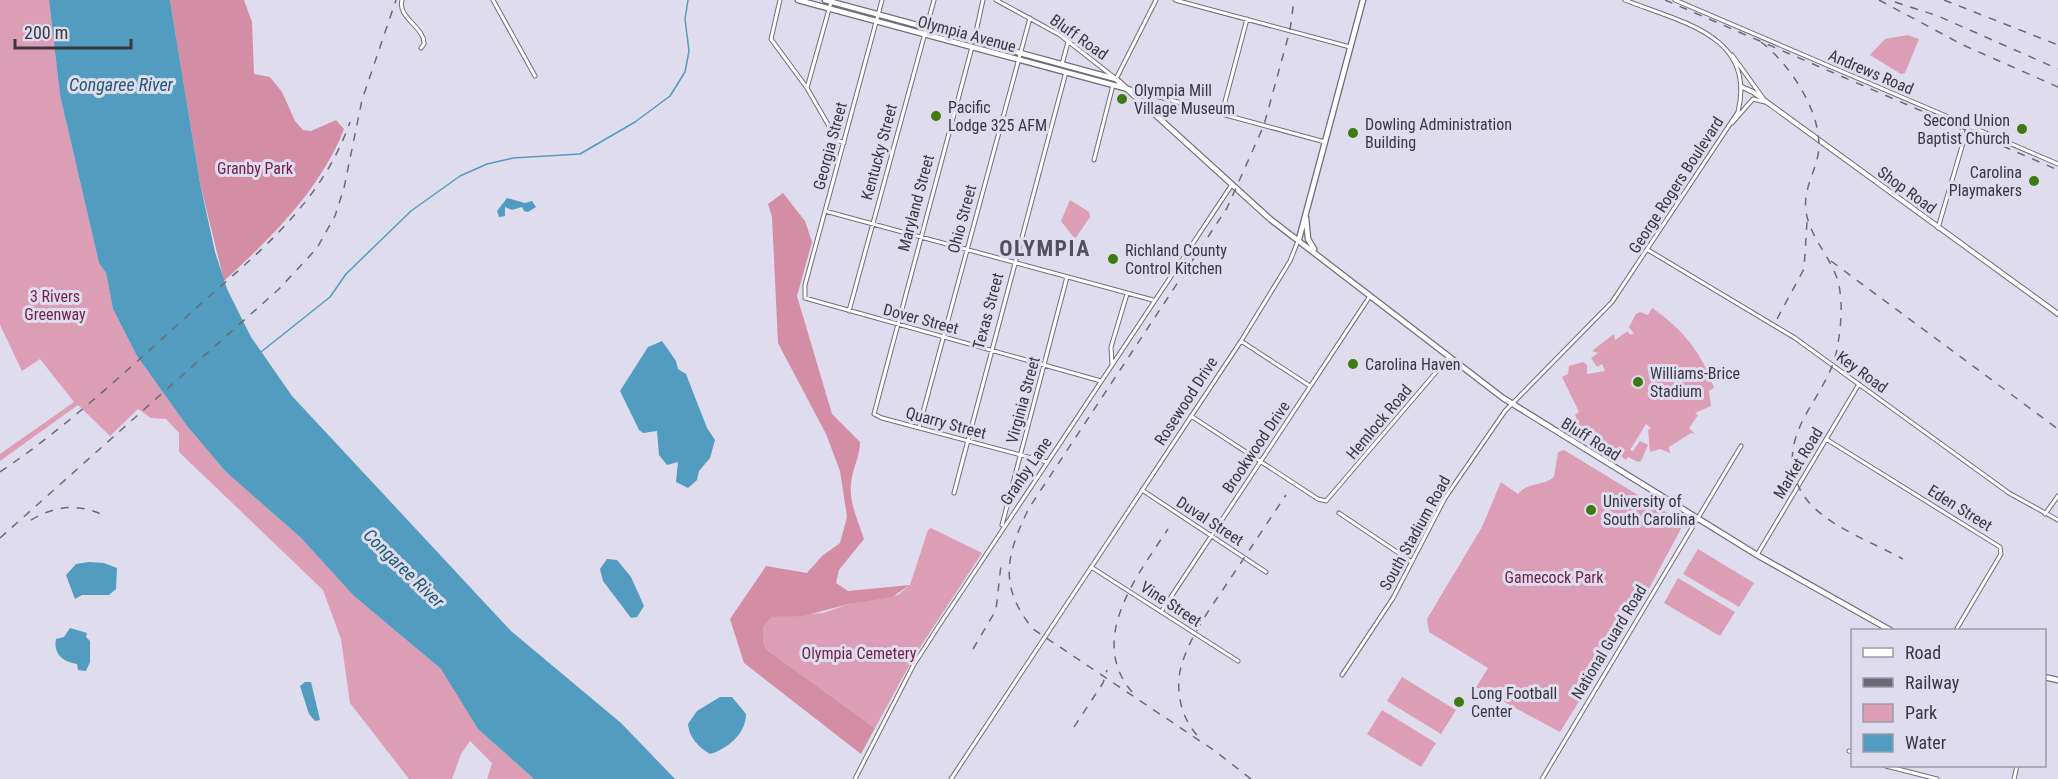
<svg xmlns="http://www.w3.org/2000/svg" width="2058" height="779" font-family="'Roboto Condensed',sans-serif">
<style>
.green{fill:#dc9eb4}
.forest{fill:#d38da5}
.water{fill:#529cbf}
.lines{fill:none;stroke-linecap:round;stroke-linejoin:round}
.stream{stroke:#529cbf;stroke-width:1.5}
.minor-casing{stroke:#706d7c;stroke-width:5}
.tertiary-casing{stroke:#706d7c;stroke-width:6}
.secondary-casing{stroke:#706d7c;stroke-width:7}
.minor{stroke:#fff;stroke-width:3}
.tertiary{stroke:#fff;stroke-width:4}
.secondary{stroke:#fff;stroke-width:4.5}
.rail{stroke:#6c6a75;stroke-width:1.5;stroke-dasharray:8 8;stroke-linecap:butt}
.poi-dot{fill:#3e7912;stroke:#dfdcee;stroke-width:2}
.labels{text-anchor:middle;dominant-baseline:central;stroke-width:6;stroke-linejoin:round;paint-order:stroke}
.street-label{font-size:16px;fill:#39383f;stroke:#dfdcee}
.poi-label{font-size:16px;fill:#39383f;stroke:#dfdcee;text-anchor:start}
.park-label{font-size:16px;fill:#721f45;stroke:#dfdcee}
.water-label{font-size:18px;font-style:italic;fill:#1f5973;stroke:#dfdcee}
.district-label{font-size:22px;font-weight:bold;letter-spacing:1.5px;fill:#52505e;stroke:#dfdcee}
</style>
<rect width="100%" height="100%" fill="#dfdcee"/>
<path class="green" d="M0,0H49L60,95L99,263L106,273L113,309L137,356L187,426L226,472L300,537L354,596L442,670L478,729L534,779H487L492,763L470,741L461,754L452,779H409L350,703L341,639L323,590L179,452V433L166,419L151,418L138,409L110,436L78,405L0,461V454L74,402L40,359L22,371L0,325Z
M1908,35L1919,39L1905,73L1901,74L1870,55L1885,39Z
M1070,200L1089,212L1090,217L1075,239L1061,221Z
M1652,308C1683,329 1702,353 1714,388L1709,391L1711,406L1695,413L1698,415L1689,428L1695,434L1691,433L1669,447L1670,453L1660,449L1650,452L1648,430L1651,428L1646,424L1630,450L1633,451L1640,441L1648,445L1641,461L1638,462L1628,457L1626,460L1600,440L1597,442L1589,434H1583L1575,415L1579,412L1562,377L1568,374L1569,366L1583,362L1587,365V374L1605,371L1602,364L1597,367L1591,358L1598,353L1592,351L1614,334L1615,340L1628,331L1629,334H1634L1629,327L1636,314L1640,312L1648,315Z
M1564,450L1684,523L1645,596L1560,732L1476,687L1488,668L1429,632L1427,619L1482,527L1501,482L1518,494C1528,482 1543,486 1554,477L1558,452Z
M931,528L982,553L915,655L875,728L767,650L763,642V627L772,617L823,613L849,604L898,595L910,585L928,530Z
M1698,549L1754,583L1739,607L1683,574Z
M1678,578L1735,612L1720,636L1664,603Z
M1402,677L1456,710L1441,734L1387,701Z
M1382,710L1436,743L1421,767L1367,734Z"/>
<path class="forest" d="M170,0H244L252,22L254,74L270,77L282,92L295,121L303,130L311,131L336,120L344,129C320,190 272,237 224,281L200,183Z
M783,193L805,221L812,242L797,296L832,414L860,442C860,457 852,469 851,484C849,502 858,521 864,539L839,570L836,583L848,591L910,585L892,597L849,604L803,616L772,617L763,627V642L767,650L875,728L861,754L744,663L730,619L766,566L807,573L822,556L840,543L847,517L840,471L826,434L778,343L772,217L768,204Z"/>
<path class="water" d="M49,0H170L200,183L215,252L227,289L251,337L292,396L511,631L621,723L675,779H534L478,729L441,669L354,596L300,537L226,472L187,426L137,356L113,309L106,273L99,263L60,95Z
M507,198L525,203L532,201L536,207L528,212L524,211L522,207L512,210L505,207V216L499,217L497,211Z
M662,341L676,361L678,369L686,374L707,428L715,440L710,458L699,471L697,480L688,488L676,482L678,462L667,465L659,455L657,431L643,433L639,430L620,391L648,347Z
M607,559L617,560L631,577L644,606L637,617L631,618L603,581L600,569Z
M89,562L104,563L117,568L116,589L109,595H82L75,599L66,575L76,564Z
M70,628L87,633L86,637L90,641V662L86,671L78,670L77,664C63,662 53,654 56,639L64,637Z
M305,682H311L320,720L315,721L309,714L300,686Z
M720,697H732L746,714C746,734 727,749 710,754C698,747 689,737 688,724L697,711Z"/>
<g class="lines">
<path class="stream" d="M261,352L330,297L346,274L411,211L460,176L487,164L513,158L580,154L635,122L670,96L685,72L689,51L685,19L688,0"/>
<g class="minor-casing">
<path id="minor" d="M402,0C397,18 425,27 424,44L421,48
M493,0L535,76
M780,0L771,39L807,88L837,140L844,143
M882,0L805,285V298L1101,381
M996,0L1060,35L1115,78
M1175,0L1350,47
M1675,0L2058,164
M974,41L983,0
M972,47L874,414L882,418L1047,462
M1732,55L1763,98
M1062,64L1068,42
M1116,79L1156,0
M807,88L831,2
M1130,89L1325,142
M1222,113L1247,19
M1732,123L1753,99L1765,102
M1094,160L1113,85
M825,211L1153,300
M1938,228L1963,143L1962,124
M1648,250L1795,338L2009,493L2058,520
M849,311L934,0
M1241,341L1310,386
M1112,364L1111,347L1127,294
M1191,416L1318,499L1326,501L1449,357
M919,427L1030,18
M1826,439L2000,547L2001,554L1956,630
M1142,490L1266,572
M954,493L1066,72
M1339,513L1412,562
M2045,514L2058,496
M1002,525L1067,277
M1757,555L1859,384
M1091,567L1238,661
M1161,612L1370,296
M1342,675L1393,598L1445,498L1505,411L1612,302L1738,112C1757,35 1680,22 1625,0
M1849,751L1852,752
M1886,766L1937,779
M855,779L913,666L938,627L1231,186
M951,779L1241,341L1290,261L1298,241
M1542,779L1741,446
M2014,779L2017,766"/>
</g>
<g class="tertiary-casing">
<path id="tertiary" d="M1742,87L1753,92L2058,314"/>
</g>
<g class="secondary-casing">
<path id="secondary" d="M798,0L1128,89
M825,0L1116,79L1270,219L1503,398L1757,555L1890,630
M1306,218L1308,239L1314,249
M1299,239L1363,0
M2044,677L2058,680"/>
</g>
<use href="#minor" class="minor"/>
<use href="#tertiary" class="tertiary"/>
<use href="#secondary" class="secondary"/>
<path class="rail" d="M1665,0L2058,170
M1879,0L1963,45L2058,87
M1944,0L2058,45
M1895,2L1938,16L2058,69
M1761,42C1790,64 1825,116 1818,155C1814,175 1803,190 1806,212C1810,235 1826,252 1835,273C1845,296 1841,330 1836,354C1825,399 1776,433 1798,485C1813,522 1869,540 1903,559
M1831,261L2058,429
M1777,319L1804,269L1807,222
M0,472C68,426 125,372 185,318C250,259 320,208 350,122
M31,520C54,506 78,503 103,515
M0,538L279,289L317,248L335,216L344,188L362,100L396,0
M973,649L996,610L1001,565
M1132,692C1087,639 1137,576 1168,529
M1074,727L1103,683L1107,670
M1197,735C1181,718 1175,690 1181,667C1190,635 1212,606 1230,579C1249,551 1267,523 1286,495
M1251,779L1215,751L1033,629C998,586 1006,555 1029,508L1227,208L1264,125L1290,30L1294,0"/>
</g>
<g class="poi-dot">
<circle cx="1122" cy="99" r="6"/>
<circle cx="936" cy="116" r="6"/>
<circle cx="2022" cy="129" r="6"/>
<circle cx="1353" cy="133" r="6"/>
<circle cx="2034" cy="181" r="6"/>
<circle cx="1113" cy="259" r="6"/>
<circle cx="1353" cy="364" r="6"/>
<circle cx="1638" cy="382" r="6"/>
<circle cx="1591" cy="510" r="6"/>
<circle cx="1459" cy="702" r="6"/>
</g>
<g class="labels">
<g class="street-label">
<text transform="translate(967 34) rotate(15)">Olympia Avenue</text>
<text transform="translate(1079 37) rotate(35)">Bluff Road</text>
<text transform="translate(1871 72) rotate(23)">Andrews Road</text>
<text transform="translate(830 146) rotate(-75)">Georgia Street</text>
<text transform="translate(879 152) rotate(-75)">Kentucky Street</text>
<text transform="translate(1676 185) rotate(-57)">George Rogers Boulevard</text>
<text transform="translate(1907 190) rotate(36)">Shop Road</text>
<text transform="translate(916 203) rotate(-75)">Maryland Street</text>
<text transform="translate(962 219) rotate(-75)">Ohio Street</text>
<text transform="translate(988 311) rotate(-75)">Texas Street</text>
<text transform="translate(921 319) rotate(15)">Dover Street</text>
<text transform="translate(1862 372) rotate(36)">Key Road</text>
<text transform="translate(1023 400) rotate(-75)">Virginia Street</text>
<text transform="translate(1186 401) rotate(-57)">Rosewood Drive</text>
<text transform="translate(1379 422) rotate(-50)">Hemlock Road</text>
<text transform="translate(946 423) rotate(15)">Quarry Street</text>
<text transform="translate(1591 439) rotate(32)">Bluff Road</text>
<text transform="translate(1256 447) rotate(-56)">Brookwood Drive</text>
<text transform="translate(1798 463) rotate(-59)">Market Road</text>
<text transform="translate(1026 471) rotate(-56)">Granby Lane</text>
<text transform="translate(1960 508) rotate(32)">Eden Street</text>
<text transform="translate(1210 521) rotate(33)">Duval Street</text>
<text transform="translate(1415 533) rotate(-61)">South Stadium Road</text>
<text transform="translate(1171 604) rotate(33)">Vine Street</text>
<text transform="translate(1609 642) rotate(-59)">National Guard Road</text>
</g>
<g class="poi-label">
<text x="1134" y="90">Olympia Mill<tspan x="1134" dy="18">Village Museum</tspan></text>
<text x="948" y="107">Pacific<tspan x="948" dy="18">Lodge 325 AFM</tspan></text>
<text x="2010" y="120" text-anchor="end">Second Union<tspan x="2010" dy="18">Baptist Church</tspan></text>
<text x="1365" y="124">Dowling Administration<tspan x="1365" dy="18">Building</tspan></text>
<text x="2022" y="172" text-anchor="end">Carolina<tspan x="2022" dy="18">Playmakers</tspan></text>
<text x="1125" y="250">Richland County<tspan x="1125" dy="18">Control Kitchen</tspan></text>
<text x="1365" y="364">Carolina Haven</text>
<text x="1650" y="373">Williams-Brice<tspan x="1650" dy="18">Stadium</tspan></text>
<text x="1603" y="501">University of<tspan x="1603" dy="18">South Carolina</tspan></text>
<text x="1471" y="693">Long Football<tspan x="1471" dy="18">Center</tspan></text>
</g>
<g class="park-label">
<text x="255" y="168">Granby Park</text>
<text x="55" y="296">3 Rivers<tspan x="55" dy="18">Greenway</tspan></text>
<text x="1554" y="577">Gamecock Park</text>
<text x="859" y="653">Olympia Cemetery</text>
</g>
<g class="water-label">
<text x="121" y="84">Congaree River</text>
<text transform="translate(404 568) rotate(44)">Congaree River</text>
</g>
<g class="district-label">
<text x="1045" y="248">OLYMPIA</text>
</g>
</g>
<rect x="1851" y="629" width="195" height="138" fill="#dfdcee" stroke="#9d9aa8" stroke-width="1.5"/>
<rect x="1863" y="648" width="30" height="9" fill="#ffffff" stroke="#9d9aa8" stroke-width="1.5"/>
<text x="1905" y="659" font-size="18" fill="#39383f">Road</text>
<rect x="1863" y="678" width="30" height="9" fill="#6c6a75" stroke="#9d9aa8" stroke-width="1.5"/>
<text x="1905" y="689" font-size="18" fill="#39383f">Railway</text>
<rect x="1863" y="704" width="30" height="18" fill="#dc9eb4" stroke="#9d9aa8" stroke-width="1.5"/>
<text x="1905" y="719" font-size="18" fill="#39383f">Park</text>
<rect x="1863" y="734" width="30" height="18" fill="#529cbf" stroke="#9d9aa8" stroke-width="1.5"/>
<text x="1905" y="749" font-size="18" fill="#39383f">Water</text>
<path d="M15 39v9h116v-9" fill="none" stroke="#39383f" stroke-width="3"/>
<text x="24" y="39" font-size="18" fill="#39383f" stroke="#dfdcee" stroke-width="4.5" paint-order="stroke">200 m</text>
</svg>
